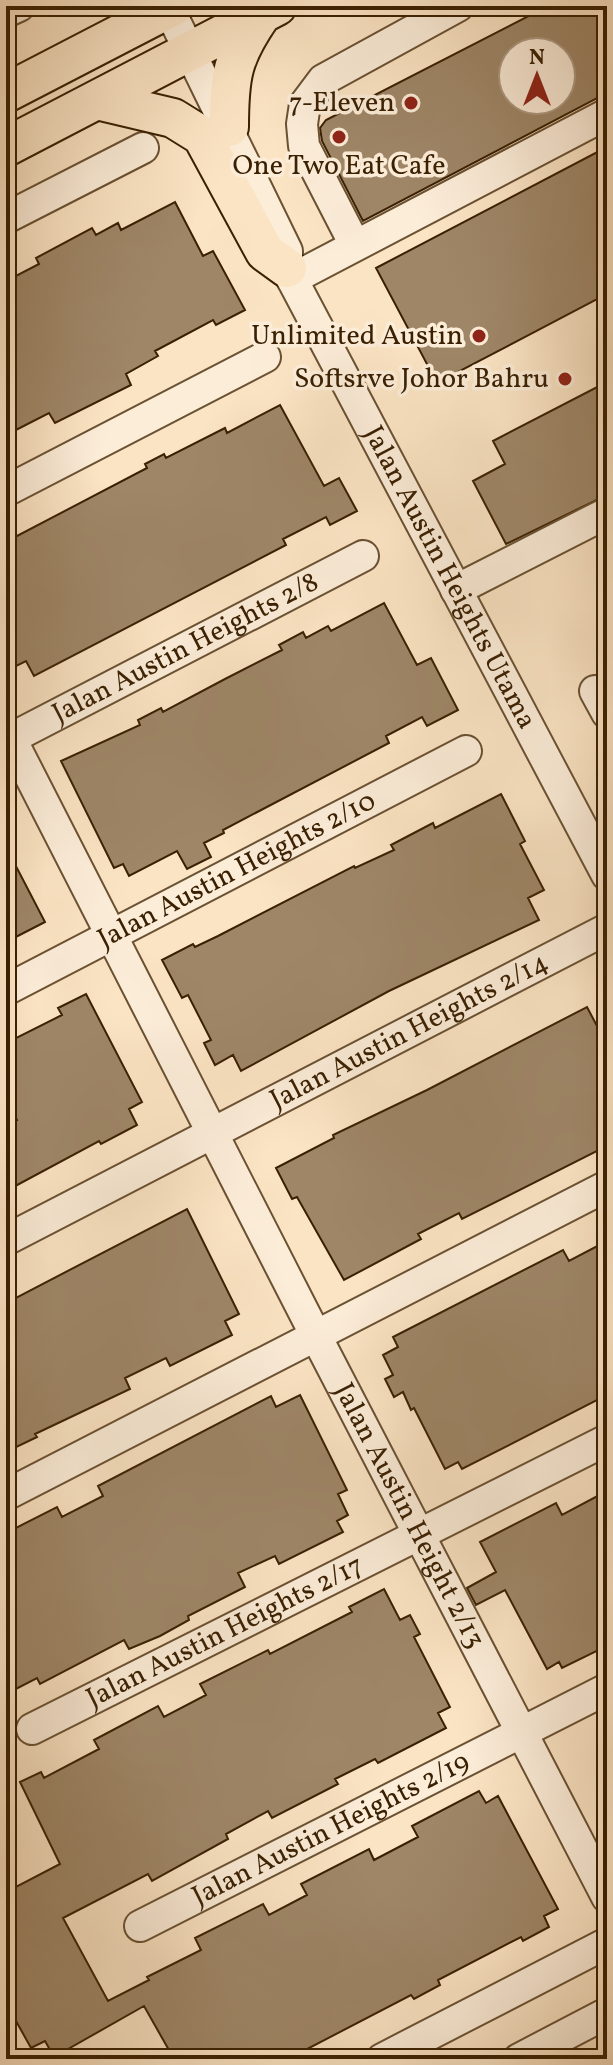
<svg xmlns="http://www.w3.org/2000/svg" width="613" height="2065" font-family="Vollkorn,serif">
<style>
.building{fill:#9e8667;stroke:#3a2002;stroke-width:2;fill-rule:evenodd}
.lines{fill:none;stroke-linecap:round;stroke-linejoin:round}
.minor-casing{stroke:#6a5132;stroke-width:34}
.major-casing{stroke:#3a2002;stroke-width:42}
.minor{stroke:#fcedd9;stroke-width:30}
.major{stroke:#fbe4c4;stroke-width:38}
.poi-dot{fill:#8f2418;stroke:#fcedd9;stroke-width:3}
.labels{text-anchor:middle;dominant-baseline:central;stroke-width:7;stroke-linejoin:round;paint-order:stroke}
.poi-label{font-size:28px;fill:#3a2002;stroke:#fcedd9;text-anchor:end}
.street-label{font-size:28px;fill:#3a2002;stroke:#fcedd9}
</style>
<rect width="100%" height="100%" fill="#fbe4c4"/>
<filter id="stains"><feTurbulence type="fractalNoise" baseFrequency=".0025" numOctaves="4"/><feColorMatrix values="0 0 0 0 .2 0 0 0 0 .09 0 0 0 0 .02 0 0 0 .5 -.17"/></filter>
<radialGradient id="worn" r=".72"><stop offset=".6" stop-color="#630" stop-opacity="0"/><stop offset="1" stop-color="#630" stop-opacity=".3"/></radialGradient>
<path class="building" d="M548,6H607V93L363,221L322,141L320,128L326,120ZM513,52H561V100H513Z
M607,147V294L437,383L376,268Z
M175,202L203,256L213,251L245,310L216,325L213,320L155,351L158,356L126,374L131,385L55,423L49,413L6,435V281L39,264L36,258L92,228L96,235L118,223L121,230Z
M607,382V495L506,544L473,481L505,464L493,441Z
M280,405L324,486L339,478L357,511L330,525L326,517L283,539L286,545L34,676L26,661L6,671V544L16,539L15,537L147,468L145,464L164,454L166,458L225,428L227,433Z
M384,603L417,665L431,658L458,710L427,726L422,717L386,736L389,743L223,830L224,833L204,843L211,857L187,869L177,851L129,876L123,864L114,868L61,761L140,725L138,720L161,708L163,712L225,679L282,650L279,645L303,632L306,638L328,626L331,631Z
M501,794L525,841L520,844L544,890L528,898L539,920L389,991L241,1071L233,1055L215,1065L204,1043L211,1040L188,995L182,998L162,960L193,944L195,947L218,936L354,866L355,868L394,850L391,845L433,823L435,828Z
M6,847L45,922L6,942Z
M86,994L142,1102L129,1109L137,1125L101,1144L99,1141L6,1191V1126L17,1120L6,1098V1043L62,1015L58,1008Z
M587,1007L607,1045V1146L462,1219L459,1213L418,1234L421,1239L344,1280L297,1197L292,1199L276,1168L334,1138L333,1135L427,1090Z
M187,1209L239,1314L225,1321L232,1335L170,1366L166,1358L125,1378L130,1389L35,1434L37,1437L6,1452V1303Z
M607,1241V1395L462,1469L458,1462L445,1469L414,1408L411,1410L403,1392L394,1397L385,1379L393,1375L383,1355L398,1347L393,1337L563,1250L569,1261Z
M300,1395L347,1490L338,1494L348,1515L337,1521L343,1532L279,1564L275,1556L238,1573L245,1587L188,1616L189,1620L160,1636L129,1649L124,1640L40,1684L37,1678L6,1694V1533L57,1507L62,1517L103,1496L98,1486L271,1396L276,1407Z
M607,1491V1646L562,1668L559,1662L547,1669L505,1590L476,1605L467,1588L496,1572L480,1542L556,1503L562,1515Z
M384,1589L400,1620L410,1615L420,1634L414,1637L450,1707L438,1713L446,1728L378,1763L375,1759L335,1779L338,1784L272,1818L268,1811L226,1834L228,1839L152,1881L148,1874L63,1918L108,2001L149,1980L147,1977L201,1950L195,1938L263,1904L269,1915L307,1895L301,1884L369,1849L374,1860L418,1837L412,1826L479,1791L486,1803L498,1796L558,1909L544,1916L549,1927L523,1941L521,1937L438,1980L440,1985L414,1999L411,1995L288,2059H174L144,2006L54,2057L45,2041L31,2048L6,2003V1892L60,1864L20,1782L41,1772L44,1778L99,1749L94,1740L158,1706L164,1717L206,1695L200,1684L268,1650L270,1654L352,1612L349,1607Z"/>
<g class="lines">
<g class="minor-casing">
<g id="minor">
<path id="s1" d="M169,9L287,251V268L292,279L607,875"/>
<path d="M6,12L19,6"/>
<path d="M6,218L143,148"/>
<path d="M355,245L304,146L302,124L305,104L323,80L458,6"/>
<path d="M292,279L607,114"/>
<path d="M6,491L265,357"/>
<path d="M456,590L607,513"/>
<path d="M595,691L607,713"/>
<path id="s2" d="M6,729L316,1336L607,1897"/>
<path id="s3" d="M6,741L363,556"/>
<path id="s4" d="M6,990L466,751"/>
<path id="s5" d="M6,1240L607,929"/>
<path d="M6,1495L607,1186"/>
<path id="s6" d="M32,1729L607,1440"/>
<path id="s7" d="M140,1926L607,1689"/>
<path d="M382,2059L607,1943"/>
<path d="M519,2059L607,2013"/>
</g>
</g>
<g class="major-casing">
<path id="major" d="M6,93L174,6
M97,100L173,118L202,136L265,252L287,268
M229,127C229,76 232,57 262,14
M6,147L277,6"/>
</g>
<use href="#minor" class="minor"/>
<use href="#major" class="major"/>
</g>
<g class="poi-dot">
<circle cx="411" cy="103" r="8"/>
<circle cx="339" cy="137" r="8"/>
<circle cx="479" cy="336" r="8"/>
<circle cx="565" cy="379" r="8"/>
</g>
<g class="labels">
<g class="poi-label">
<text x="395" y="103">7-Eleven</text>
<text x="339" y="166" text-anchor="middle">One Two Eat Cafe</text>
<text x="463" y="336">Unlimited Austin</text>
<text x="549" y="379">Softsrve Johor Bahru</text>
</g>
<g class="street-label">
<text stroke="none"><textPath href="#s1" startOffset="636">Jalan Austin Heights Utama</textPath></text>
<text stroke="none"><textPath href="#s3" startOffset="202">Jalan Austin Heights 2/8</textPath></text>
<text stroke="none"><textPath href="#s4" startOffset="260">Jalan Austin Heights 2/10</textPath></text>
<text stroke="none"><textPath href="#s5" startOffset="454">Jalan Austin Heights 2/14</textPath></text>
<text stroke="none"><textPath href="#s2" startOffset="884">Jalan Austin Height 2/13</textPath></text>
<text stroke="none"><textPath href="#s6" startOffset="216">Jalan Austin Heights 2/17</textPath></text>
<text stroke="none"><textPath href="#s7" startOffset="214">Jalan Austin Heights 2/19</textPath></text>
</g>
</g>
<rect width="613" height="2065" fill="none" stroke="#fbe4c4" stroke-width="32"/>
<rect x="8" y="8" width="597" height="2049" fill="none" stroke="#3a2002" stroke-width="4"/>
<rect x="16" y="16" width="581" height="2033" fill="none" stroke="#3a2002" stroke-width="2"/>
<g transform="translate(537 76)"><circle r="38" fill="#fcedd9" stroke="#ae9b83" stroke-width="2"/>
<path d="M0-6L14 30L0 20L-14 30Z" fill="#8f2418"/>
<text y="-12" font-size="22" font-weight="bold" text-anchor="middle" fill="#3a2002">N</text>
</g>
<rect width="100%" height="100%" filter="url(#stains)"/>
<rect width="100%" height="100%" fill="url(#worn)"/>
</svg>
